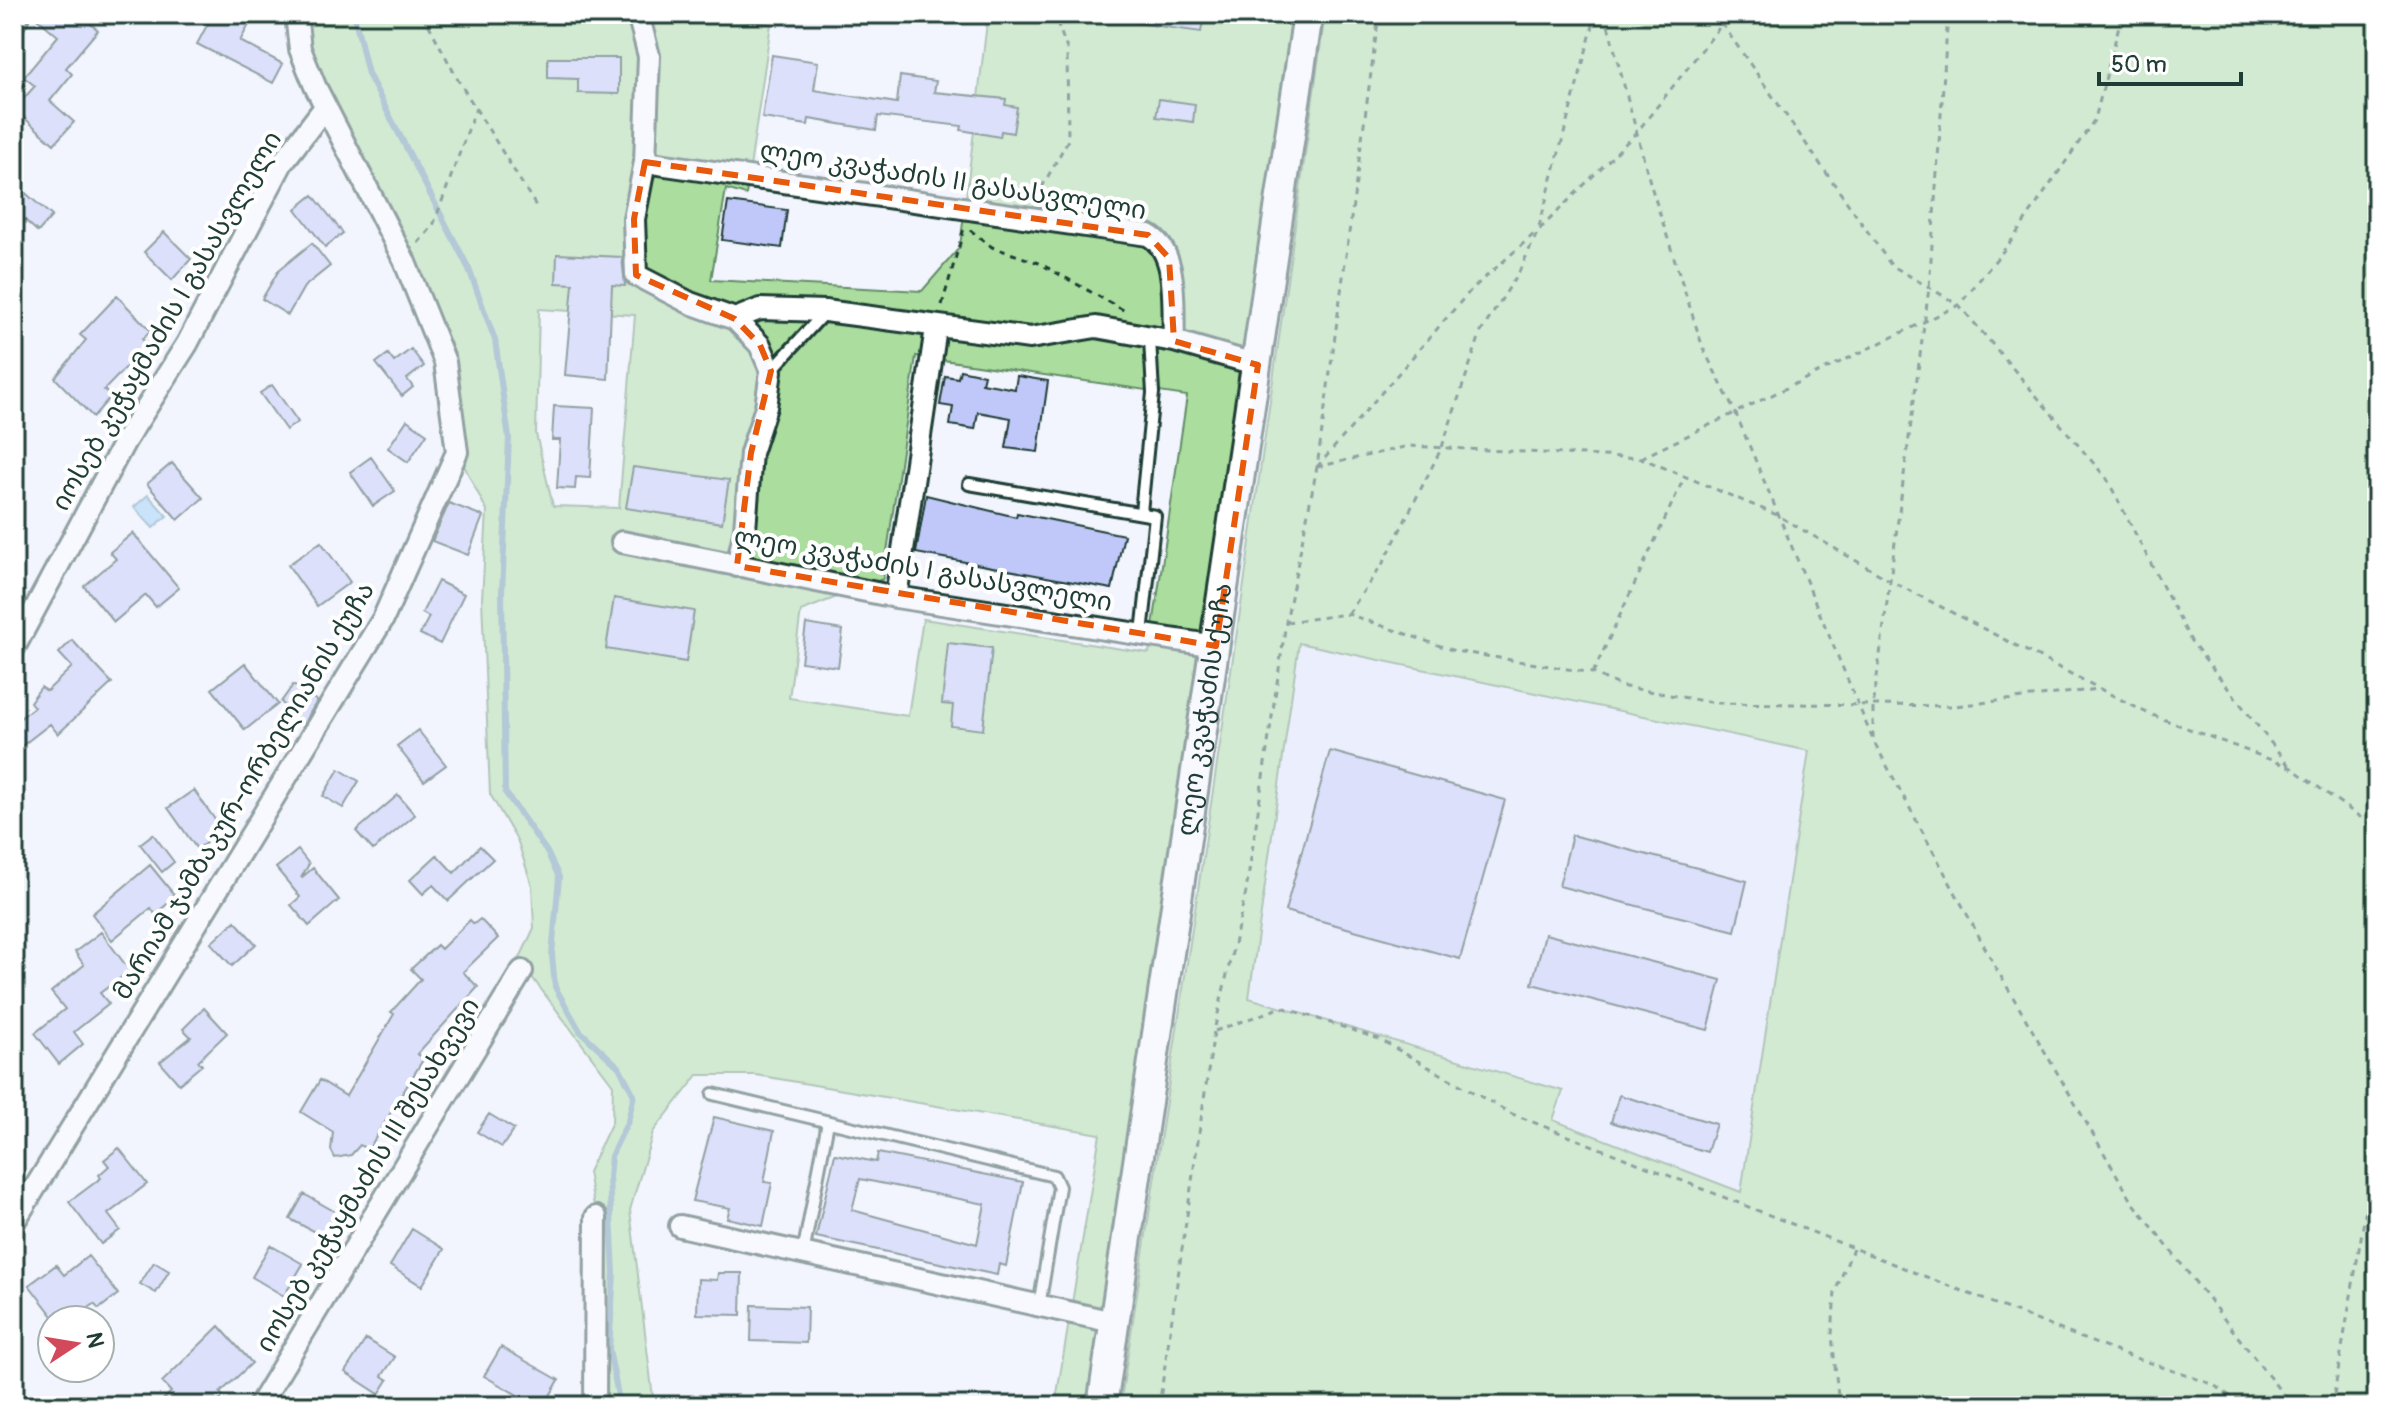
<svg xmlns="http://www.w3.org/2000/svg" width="2391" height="1420" font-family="Pangolin,'Noto Sans Georgian',sans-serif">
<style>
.built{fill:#e3e7fc}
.green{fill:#aadd9e;stroke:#648d69;stroke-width:2;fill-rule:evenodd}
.water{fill:#96cef5;stroke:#6694a8;stroke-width:2}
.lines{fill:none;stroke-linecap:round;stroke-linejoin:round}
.stream{stroke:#6694a8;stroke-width:6}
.building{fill:#c0c8f9;stroke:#1f3d34;stroke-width:2;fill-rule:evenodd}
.lane-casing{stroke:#1f3d34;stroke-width:16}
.street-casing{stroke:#1f3d34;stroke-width:26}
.secondary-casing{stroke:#1f3d34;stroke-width:34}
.path{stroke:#1f3d34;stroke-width:3;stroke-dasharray:6 6;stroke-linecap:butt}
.lane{stroke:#fff;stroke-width:10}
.street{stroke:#fff;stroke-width:20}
.secondary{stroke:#fff;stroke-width:28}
.marked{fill:none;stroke:#e8590c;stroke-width:6;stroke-dasharray:16 10;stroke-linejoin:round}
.labels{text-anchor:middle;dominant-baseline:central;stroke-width:8;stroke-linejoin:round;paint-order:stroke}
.street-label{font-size:26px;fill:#1f3d34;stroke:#fff}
</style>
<rect width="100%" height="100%" fill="#f2f4fe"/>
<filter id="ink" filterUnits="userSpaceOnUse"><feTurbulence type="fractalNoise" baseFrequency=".0125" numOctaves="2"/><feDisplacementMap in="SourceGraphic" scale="16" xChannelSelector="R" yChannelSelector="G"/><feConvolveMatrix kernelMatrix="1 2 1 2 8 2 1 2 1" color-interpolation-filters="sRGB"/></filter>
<g filter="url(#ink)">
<path class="built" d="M1299,643L1809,751L1741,1192L1553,1119L1562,1091L1248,998Z"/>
<path class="green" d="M296,14H678L771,24L746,195L726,189L711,280L922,291L960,247L988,14H1294L1094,1406H1055L1100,1134L756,1075H698L653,1132L630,1210L654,1406H609L598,1352L596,1217L588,1172L612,1122L613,1085L519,960L534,928L532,886L518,842L490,794L482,599L487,511L457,452L445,362L315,86ZM539,309L635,315L619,508L553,506L536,434ZM916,356L1187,396L1149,653L923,619L908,716L789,698L801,611L883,579Z
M1325,14H2377V1406H1120L1241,605ZM1299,643L1809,751L1741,1192L1553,1120L1563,1091L1249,998Z"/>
<path class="water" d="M148,495L167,516L153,528L134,507Z"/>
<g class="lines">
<path class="stream" d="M354,14L368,74L469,269L495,340L509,438L502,592L505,792L547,852L559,877L552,955L555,987L580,1031L619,1067L634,1095L628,1121L611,1156L609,1177L614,1273L609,1349L620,1406"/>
</g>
<path class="building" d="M32,14H79L98,30L66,68L72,74L50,101L74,122L54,144L14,109L35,86L24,77L58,36Z
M213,14H255L240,41L283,64L273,83L197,44Z
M1137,14H1204L1201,32L1136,23Z
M772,55L818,62L814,90L897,103L900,76L936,81L934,92L1006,99L1005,105L1017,107L1013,133L1001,131L1000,137L961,130L962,126L878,116L876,130L809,119L808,125L762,118Z
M548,58H619V94L578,93V79L548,78Z
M1159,99L1195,104L1193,122L1156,117Z
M14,183L52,216L38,232L14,210Z
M313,195L343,233L325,247L296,209Z
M728,202L787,210L782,248L722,240Z
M164,232L191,259L172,280L144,252Z
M312,243L330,266L304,287L288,315L262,299L279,270Z
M557,254L622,257L625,286L612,285L608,379L565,375L573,284L556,283Z
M117,296L151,331L142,339L151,348L138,362L134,359L104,390L111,396L93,417L55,378L86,340L80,335Z
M411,349L424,366L407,379L413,387L402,396L376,363L388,354L394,362Z
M960,370L984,375L982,383L1015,389L1017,376L1048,381L1038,452L1006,448L1011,418L978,412L975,429L950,425L953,407L940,405L945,376L958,378Z
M272,385L298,422L286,430L260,393Z
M554,406L594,408L590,478L576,477L575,489L557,488L560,440H552Z
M407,420L427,434L408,462L388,448Z
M371,457L395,491L373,506L350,472Z
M172,463L203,498L178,520L147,484Z
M633,467L729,480L722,523L626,508Z
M926,495L1016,517L1017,513L1124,535L1112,589L916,553Z
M449,503L483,516L468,555L432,541Z
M133,533L179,588L156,607L146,595L114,622L84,586L116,559L110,552Z
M321,542L350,582L317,606L288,565Z
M438,581L464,594L440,644L420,634L429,617L422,613Z
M614,598L694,611L686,662L606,649Z
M806,624L843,630L838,667L801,662Z
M72,640L112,683L58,734L50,724L14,752V723L34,707L30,702L41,687L47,691L72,667L59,653Z
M948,643L992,648L983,730L951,726L953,705L942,704Z
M245,663L278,704L245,730L212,689Z
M293,685L317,701L303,725L281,702Z
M418,730L446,765L424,781L397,746Z
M1330,751L1505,800L1460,959L1285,911Z
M339,769L359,781L343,808L323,796Z
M194,790L223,831L197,849L168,808Z
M398,795L415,815L373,850L356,831Z
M153,834L174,862L162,872L140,844Z
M1572,835L1747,881L1735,931L1559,886Z
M480,846L493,859L448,901L433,885L423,894L410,880L437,855L454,873Z
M298,850L309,864L301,878L313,868L339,900L309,926L291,905L300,897L276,868Z
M150,865L176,897L155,914L151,908L112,940L92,914Z
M480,919L498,938L463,972L478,987L417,1054L424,1058L368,1150L360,1145L351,1155L335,1158L331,1150L333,1132L301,1112L320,1080L346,1096L394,1014L391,1012L421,979L411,969L437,945L441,949L470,920L474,924Z
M235,921L256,944L232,966L211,943Z
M101,932L130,971L100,993L109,1004L74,1032L83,1044L59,1064L35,1033L65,1009L51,992L84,965L75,952Z
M1545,934L1721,980L1708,1030L1532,984Z
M204,1008L227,1033L198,1061L202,1065L179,1084L160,1062L191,1037L183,1029Z
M1619,1095L1716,1124L1707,1152L1611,1122Z
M489,1114L514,1129L502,1147L477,1132Z
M714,1117L774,1131L764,1182L772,1183L763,1226L727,1218L730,1208L692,1201Z
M119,1148L147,1184L108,1214L120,1230L101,1244L69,1202L101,1178L99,1175L109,1166L104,1160Z
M878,1153L1023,1182L1006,1266L999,1264L997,1275L816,1237L835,1154L876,1162ZM860,1179L985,1204L977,1244L852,1210Z
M304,1194L337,1213L324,1237L290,1219Z
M412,1229L444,1249L422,1286L390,1266Z
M270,1245L303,1264L284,1296L252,1277Z
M88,1256L118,1294L99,1309L94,1304L73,1320H56L29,1285L56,1265L64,1275Z
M154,1262L169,1271L156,1293L140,1284Z
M718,1273H742L741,1315L697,1314L698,1279L717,1280Z
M752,1305L807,1307L806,1343L751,1341Z
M219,1326L252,1363L220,1393L223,1396L217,1406H157L171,1392L162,1382Z
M366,1339L395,1357L382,1376L388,1380L379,1394L345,1372Z
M501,1347L559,1380L544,1406H537L484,1376Z"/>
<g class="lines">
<g class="lane-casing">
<path id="lane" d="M771,371L824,313
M969,484L1155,516L1142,633
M1141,512L1153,393L1150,339
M713,1094L1054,1176L1059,1187L1039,1306
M803,1254L828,1122"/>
</g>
<g class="street-casing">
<path id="street" d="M638,14L649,56L645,162L634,219L636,275L690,303L735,319L760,345L771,371L766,407L751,453L745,529L737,566
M14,23L19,14
M645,162L1148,235C1180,252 1172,310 1174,341L1258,365
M735,319L760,309L825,311L1030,338L1096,327L1174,341
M622,542L896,597L1216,646
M896,597L936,328
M14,648L125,441L187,344L282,163L325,107
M14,1222L383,619L457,452L445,362L404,260L315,86L300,49L296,14
M680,1226L1113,1322
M259,1406L522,971
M595,1406L596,1217"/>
</g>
<g class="secondary-casing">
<g id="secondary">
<path id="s1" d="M1102,1406L1308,14"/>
</g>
</g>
<path class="path" d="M423,14L458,80L536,206
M1605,14L1651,186L1703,348L1736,414L1873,740L1996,968L2132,1201L2292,1406
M1715,14L1891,265L1959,305L2107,479L2191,641L2290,767
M1036,198L1068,140L1067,49L1054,14
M1539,227L1596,14
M970,230L992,247L1039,263L1125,311
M418,243L433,226L476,108
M942,305L964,228
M1641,458L1959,305L2012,240L2095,119L2122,14
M1317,467L1409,446L1641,458L1777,515L1891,581L2147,713L2290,767L2377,829
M1317,467L1470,291L1535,233
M1348,614L1385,560L1442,447L1481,332L1519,272L1538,231L1637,132L1730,14
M1286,622L1348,614L1455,651L1593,673L1620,686L1715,703L1955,706L2099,689
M1593,673L1684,478
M1873,738V707L1929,288L1948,14
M1215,1031L1282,1007L1379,1039L1510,1113L2112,1350L2212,1384L2245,1406
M1159,1406L1214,1031L1246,892L1286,622L1317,467L1379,14
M1839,1406L1832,1335L1835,1292L1853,1249
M2332,1406L2377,1145"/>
<use href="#lane" class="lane"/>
<use href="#street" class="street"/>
<use href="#secondary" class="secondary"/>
</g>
</g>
<path d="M0 0H2391V1420H0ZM645,162L1148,235L1169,258L1174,341L1258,365L1216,646L737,566L751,453L771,371L760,345L735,319L636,275L634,219Z" fill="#f2f4fe" fill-opacity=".55" fill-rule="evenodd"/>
<path class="marked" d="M645,162L1148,235L1169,258L1174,341L1258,365L1216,646L737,566L751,453L771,371L760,345L735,319L636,275L634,219Z"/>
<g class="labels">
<g class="street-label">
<text transform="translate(953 181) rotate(9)">ლეო კვაჭაძის II გასასვლელი</text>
<text transform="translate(167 321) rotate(-60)">იოსებ კეჭაყმაძის I გასასვლელი</text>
<text transform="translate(923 570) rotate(10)">ლეო კვაჭაძის I გასასვლელი</text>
<text stroke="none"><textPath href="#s1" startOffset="704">ლეო კვაჭაძის ქუჩა</textPath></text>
<text transform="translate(244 791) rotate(-59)">მარიამ ჯამბაკურ-ორბელიანის ქუჩა</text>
<text transform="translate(368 1175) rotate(-59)">იოსებ კეჭაყმაძის III შესახვევი</text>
</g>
</g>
<rect width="2391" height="1420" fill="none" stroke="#fff" stroke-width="48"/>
<rect x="24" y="24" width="2343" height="1372" fill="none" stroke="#1f3d34" stroke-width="3" filter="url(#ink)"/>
<g transform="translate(76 1344) rotate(78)"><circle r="38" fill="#ffffff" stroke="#a5b1ae" stroke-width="2"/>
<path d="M0-6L14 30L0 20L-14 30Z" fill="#d1495b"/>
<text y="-12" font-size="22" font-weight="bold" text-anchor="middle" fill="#1f3d34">N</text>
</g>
<path d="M2099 72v12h142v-12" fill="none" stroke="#1f3d34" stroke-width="4"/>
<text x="2111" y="72" font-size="24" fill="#1f3d34" stroke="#ffffff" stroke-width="6" paint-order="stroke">50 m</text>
</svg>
